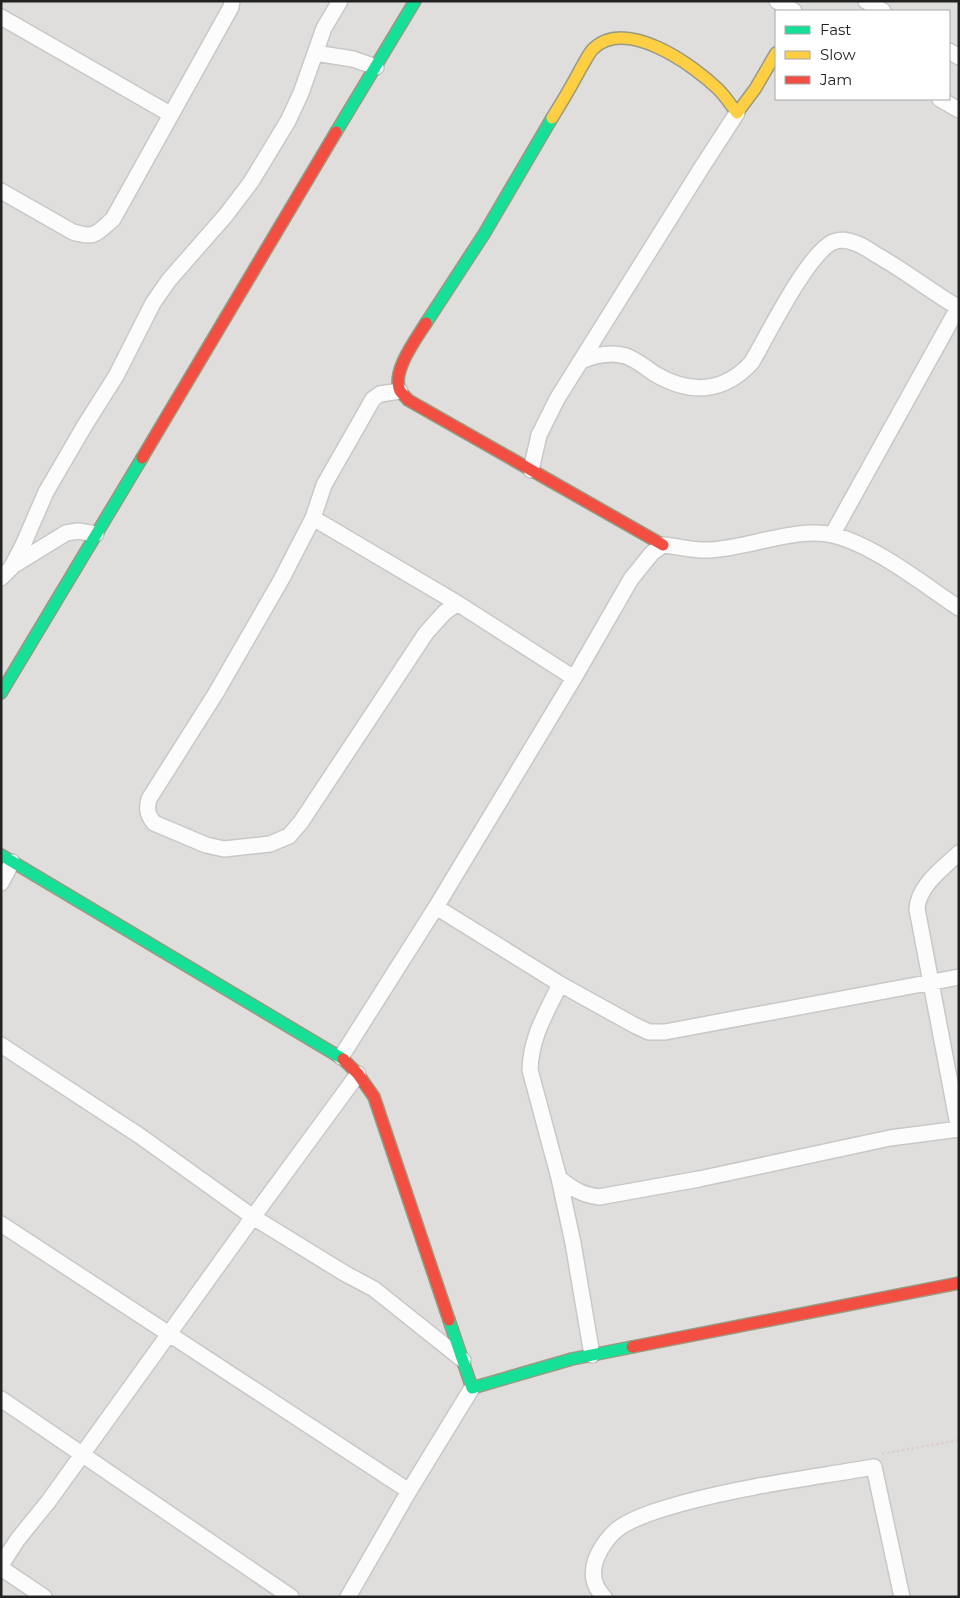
<svg xmlns="http://www.w3.org/2000/svg" width="960" height="1598" font-family="Montserrat,sans-serif">
<style>
.residential{fill:#dfdedc;fill-rule:evenodd}
.lines{fill:none;stroke-linecap:round;stroke-linejoin:round}
.street-casing{stroke:#c9c8c7;stroke-width:18}
.fast-casing{stroke:#999a82;stroke-width:14}
.slow-casing{stroke:#999a82;stroke-width:14}
.jam-casing{stroke:#999a82;stroke-width:14}
.path{stroke:#dccecd;stroke-width:2.5;stroke-dasharray:2.5 2.5;stroke-linecap:butt}
.street{stroke:#fdfcfc;stroke-width:15}
.fast{stroke:#16e098;stroke-width:11}
.slow{stroke:#ffcf43;stroke-width:11}
.jam{stroke:#f24e42;stroke-width:11}
</style>
<rect width="100%" height="100%" fill="#f0eeeb"/>
<path class="residential" d="M1,1H959V1597H1ZM776,11H949V99H776Z"/>
<g class="lines">
<g class="street-casing">
<path id="street" d="M777,1L794,11
M866,1L883,11
M1,17L170,114
M949,51L959,57
M315,53L353,59L376,67
M940,99L959,110
M1,191L73,232C96,239 97,233 113,219L231,7L232,1
M581,361C595,355 611,352 626,356C637,360 646,368 655,374C691,395 724,393 752,362C767,336 808,253 833,242C839,239 849,240 855,243C862,245 869,250 875,254C904,270 930,291 959,308
M400,391L380,394L373,399L324,485L313,518L457,603L574,678
M531,470L539,435L557,399L702,167L737,113
M313,518L281,580L216,693L149,799C146,810 148,815 154,823L206,845L224,849L270,844L289,836L301,822L426,633L444,613L457,603
M832,535L958,308
M14,565L66,533L78,531L96,534
M1,578L11,568L23,545L46,492L85,425L116,376L153,303L169,280L226,215L251,182L288,121L301,93L324,28L340,1
M959,853C943,868 918,886 917,909L959,1130
M1,883L12,862
M436,907L560,984L634,1025L649,1032H665L959,977
M1,1045L140,1136L253,1217L344,1273L374,1289L463,1360
M341,1057L436,907L574,678L631,579L652,553L663,545C677,546 694,551 708,550C746,549 797,526 833,535C874,545 923,584 959,608
M559,1178L530,1070C531,1036 546,1014 560,984
M1,1224L409,1491
M592,1355L573,1243L559,1178C572,1189 583,1195 599,1197L699,1179L890,1138L959,1129
M1,1399L291,1597
M1,1565L18,1539L48,1502L253,1217L358,1074
M1,1568L44,1597
M348,1597L409,1491L472,1388
M604,1597C593,1586 591,1573 596,1559C601,1546 611,1533 622,1526C640,1515 662,1509 683,1503C745,1486 810,1478 874,1467L902,1597"/>
</g>
<g class="fast-casing">
<path id="fast" d="M336,132L415,1
M426,323L484,234L552,118
M1,693L142,458
M1,855L343,1059
M449,1320L472,1388L572,1359L632,1347"/>
</g>
<g class="slow-casing">
<path id="slow" d="M552,118C562,102 572,85 581,68C585,62 588,54 593,49C626,17 692,64 718,89C725,96 731,105 737,113L755,89L776,53"/>
</g>
<g class="jam-casing">
<path id="jam" d="M426,323C416,339 391,372 400,391C402,394 406,397 408,400L663,545
M142,458L336,132
M343,1059L358,1074L374,1097L449,1320
M632,1347L959,1283"/>
</g>
<path class="path" d="M882,1454L959,1440"/>
<use href="#street" class="street"/>
<use href="#fast" class="fast"/>
<use href="#slow" class="slow"/>
<use href="#jam" class="jam"/>
</g>
<rect width="960" height="1598" fill="none" stroke="#222222" stroke-width="5"/>
<rect x="775" y="10" width="175" height="90" fill="#ffffff" stroke="#a7a7a7"/>
<rect x="785" y="26" width="25" height="8" fill="#16e098" stroke="#a7a7a7"/>
<text x="820" y="35" font-size="15" fill="#222222">Fast</text>
<rect x="785" y="51" width="25" height="8" fill="#ffcf43" stroke="#a7a7a7"/>
<text x="820" y="60" font-size="15" fill="#222222">Slow</text>
<rect x="785" y="76" width="25" height="8" fill="#f24e42" stroke="#a7a7a7"/>
<text x="820" y="85" font-size="15" fill="#222222">Jam</text>
</svg>
